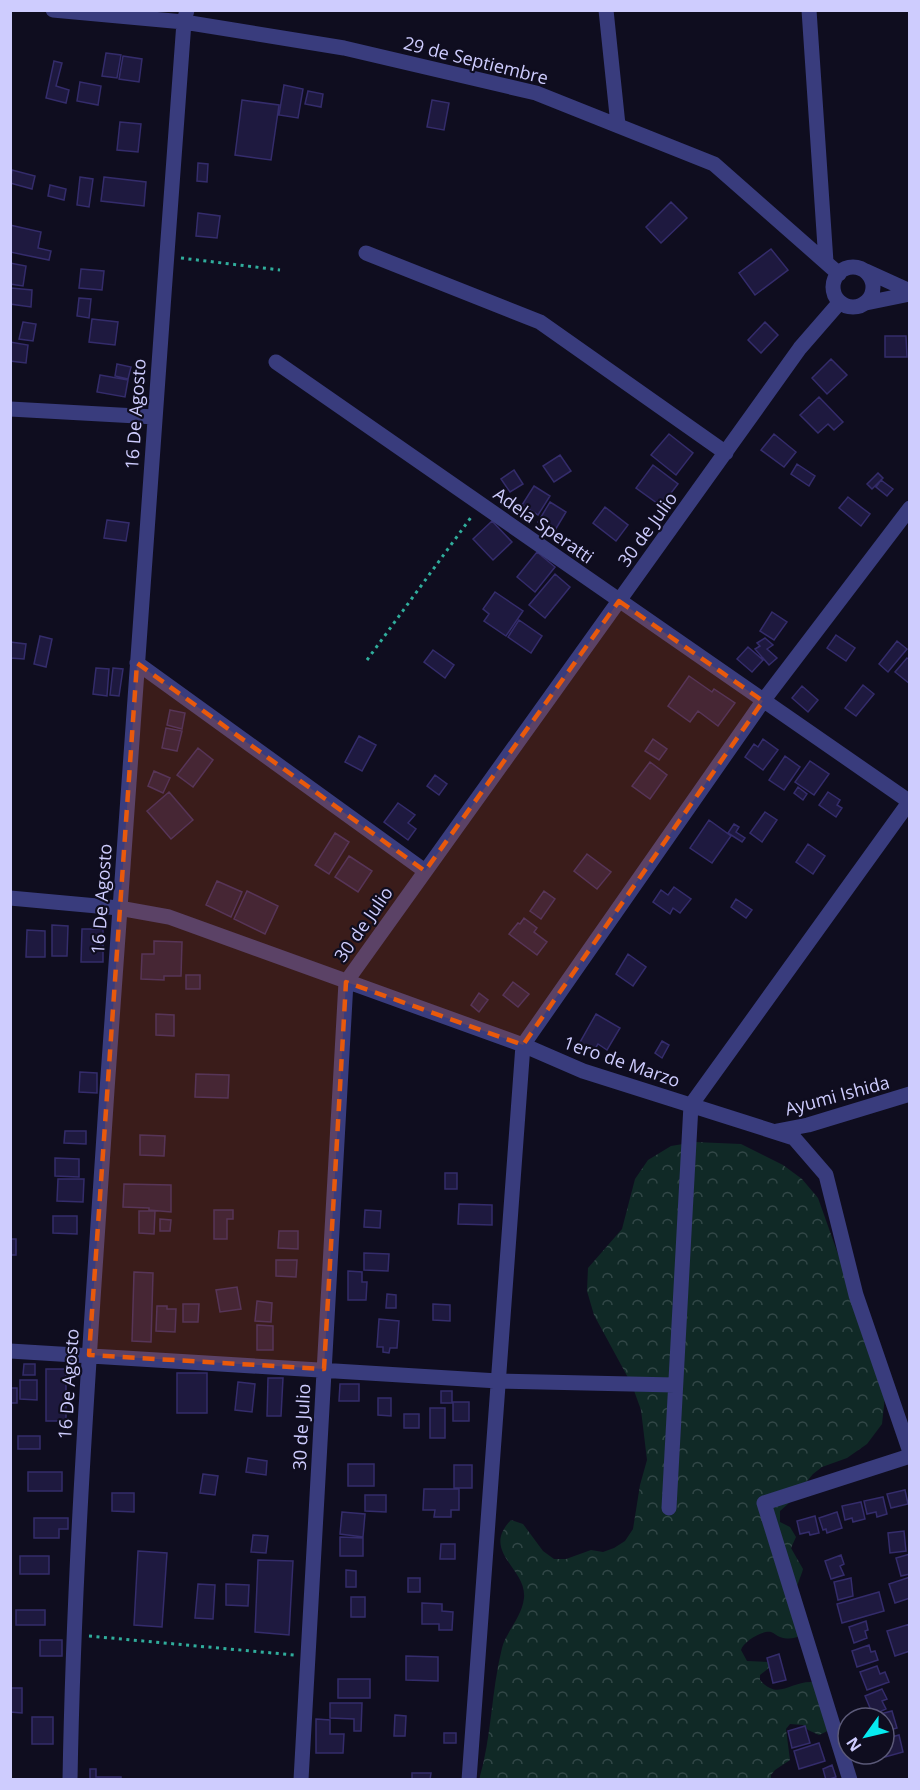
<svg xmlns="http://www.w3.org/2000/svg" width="920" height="1790" font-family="'Open Sans',sans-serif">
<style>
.forest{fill:url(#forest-crowns)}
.building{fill:#1e193f;stroke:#342c6b;stroke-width:1.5}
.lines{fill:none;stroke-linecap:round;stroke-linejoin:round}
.path{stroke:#30ad9c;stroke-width:3;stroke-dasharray:3 4.5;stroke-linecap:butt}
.minor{stroke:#393c7d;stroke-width:15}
.marked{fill:#e8590c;fill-opacity:0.2;stroke:#e8590c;stroke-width:4.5;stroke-dasharray:12 8;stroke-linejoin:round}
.labels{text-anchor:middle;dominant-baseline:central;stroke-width:4.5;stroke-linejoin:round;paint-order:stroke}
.street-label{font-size:18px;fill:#ceccfe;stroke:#0f0d1f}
</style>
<defs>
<pattern id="forest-crowns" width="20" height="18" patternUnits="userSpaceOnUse" patternTransform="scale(1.5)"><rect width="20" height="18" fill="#102926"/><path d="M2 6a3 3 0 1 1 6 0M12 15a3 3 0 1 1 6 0" fill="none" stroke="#324747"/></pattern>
</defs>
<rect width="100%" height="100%" fill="#0f0d1f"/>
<path class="forest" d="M695,1142L741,1144L783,1165L802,1179L818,1198L853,1296L885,1396L882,1424L867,1444L847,1458L822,1467L813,1474L789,1503L780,1511V1522L790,1527L796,1537L791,1548L803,1569C801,1577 795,1588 795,1597C796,1609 809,1616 809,1628C801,1637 792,1641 780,1637C777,1636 774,1633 771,1632C762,1630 743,1642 741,1650L747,1661L770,1662V1667L760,1675V1680C780,1703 792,1677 819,1683L832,1729L819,1735L808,1730L803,1725L790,1724L786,1729L790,1760L775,1770L771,1775V1779L479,1780C492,1736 491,1692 502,1648C506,1632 522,1617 524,1598C527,1568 480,1552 511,1520L523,1524L543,1551L554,1559H566L591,1550L603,1552L614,1548L625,1541L633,1529L640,1485L647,1460L641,1410L632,1385L594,1315L587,1291L588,1268L622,1229L635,1179L648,1160L671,1146Z"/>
<path class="building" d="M106,53L121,55L117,78L102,76Z
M123,56L142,59L139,82L119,79Z
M54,61L62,63L56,86L69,90L66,103L46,98Z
M80,82L101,86L98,105L77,101Z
M284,85L303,89L298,118L279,115Z
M308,91L323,94L321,107L305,104Z
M242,100L279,105L271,160L235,155Z
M432,100L449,103L444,130L427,127Z
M120,122L141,124L138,152L117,150Z
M198,163L208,164L207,182L197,181Z
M12,170L35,176L32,189L10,183Z
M80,177L93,179L89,207L77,205Z
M104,177L146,182L144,206L101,201Z
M50,185L66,189L64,200L48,196Z
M671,202L687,218L661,243L646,227Z
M198,213L220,216L217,238L196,236Z
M10,225L41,232L38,248L51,251L49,260L10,252Z
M771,249L788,270L755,295L739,273Z
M10,263L26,266L23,286L10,284Z
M81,269L104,271L102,290L79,288Z
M11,288L32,290L31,307L10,304Z
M79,298L91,299L89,318L77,316Z
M92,319L118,322L115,345L89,342Z
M23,322L36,324L33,341L19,339Z
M765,322L778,335L761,353L748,340Z
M885,336H906L907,357H885Z
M10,342L28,345L26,363L10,361Z
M831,359L847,375L827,394L812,378Z
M117,364L131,367L128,379L115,376Z
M100,375L128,380L125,397L97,392Z
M819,397L843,422L834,430L828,424L818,433L800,415Z
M669,434L693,453L676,475L651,455Z
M774,434L796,452L784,467L761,450Z
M560,455L571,471L554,482L543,466Z
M797,464L815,476L809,486L791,474Z
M653,465L678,484L661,506L636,488Z
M514,470L523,484L510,492L501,479Z
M878,473L883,478L872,489L867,484Z
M881,480L893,489L887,496L876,487Z
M534,486L550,496L538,515L522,505Z
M848,497L870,514L861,526L839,508Z
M550,502L566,512L554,532L538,522Z
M605,507L628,525L616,541L593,523Z
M107,520L129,523L126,541L104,538Z
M492,521L512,542L493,560L473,539Z
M537,552L555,567L535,592L517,577Z
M555,574L570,587L545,618L529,605Z
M495,592L523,611L506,636L484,621L489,614L483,609Z
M772,612L787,622L774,640L760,631Z
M519,620L542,636L531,653L508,637Z
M836,635L855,648L846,661L827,648Z
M40,636L52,639L46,667L34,664Z
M765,638L773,645L767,649L777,658L769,665L755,649L760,646L757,643Z
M897,641L907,649L888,672L879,664Z
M10,642L26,644L24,659L10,658Z
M748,647L763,660L752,672L737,659Z
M433,650L454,665L445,678L424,662Z
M907,658L910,660V684L895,672Z
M96,668L109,669L107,696L93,694Z
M113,668L123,669L119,696L110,695Z
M689,676L712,692L714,689L735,703L718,726L698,711L690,722L668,706Z
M863,685L874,694L856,716L845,708Z
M802,686L818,700L808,712L792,698Z
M170,710L185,713L182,729L167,725Z
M166,728L182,731L177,751L162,748Z
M359,736L376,745L362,771L345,762Z
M653,739L667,749L659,760L645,751Z
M763,739L778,750L763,770L745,757L754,744L758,747Z
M198,748L213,760L193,787L177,775Z
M785,756L800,767L784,790L769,780Z
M810,761L829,774L814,795L795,782Z
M650,762L667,775L650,799L632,786Z
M154,771L170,778L163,793L148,786Z
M435,775L447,784L439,795L427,786Z
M798,787L807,794L803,800L794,793Z
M169,792L193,820L171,839L147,811Z
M828,792L840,800L837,805L842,808L836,817L819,805Z
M398,803L415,815L408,823L416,829L408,840L384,822Z
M765,812L777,820L762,842L750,833Z
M709,820L731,836L712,863L690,848Z
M734,824L739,827L736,832L745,838L742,842L728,833Z
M335,833L349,842L329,874L315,865Z
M808,844L825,856L813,874L796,862Z
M587,854L611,872L597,889L574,871Z
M349,856L372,871L358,892L335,877Z
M217,881L242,892L231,917L206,905Z
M674,887L691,899L680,913L673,908L670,914L653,902L661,890L668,895Z
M247,891L278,906L265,934L234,919Z
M544,891L555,899L541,919L530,911Z
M736,899L752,910L746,918L731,907Z
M524,918L537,928L534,932L547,942L537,955L509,934L518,923L520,924Z
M52,925L68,926L67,956H52Z
M82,929H103V962H81Z
M27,930L45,931V957H26Z
M154,941L182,942L181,976H164V980L141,979L142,954H154Z
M628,954L646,967L633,986L616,974Z
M186,975H200V989H186Z
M513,982L529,994L518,1007L503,995Z
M479,993L488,1000L479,1012L471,1005Z
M156,1014L174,1015V1036L156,1035Z
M596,1014L620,1028L607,1050L598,1044L593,1052L579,1044Z
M662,1041L669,1045L662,1058L655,1053Z
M80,1072L97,1073V1093L79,1092Z
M196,1074L229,1075L228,1098L195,1097Z
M65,1131H86V1144L64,1143Z
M140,1135L165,1136L164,1156L140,1155Z
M55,1158L79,1159V1177L55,1176Z
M445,1173H457V1189H445Z
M58,1179H84L83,1202L57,1201Z
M124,1184L171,1185V1212L149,1210V1208L123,1207Z
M459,1204L492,1205V1225L458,1224Z
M214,1210H233V1219H227V1239H214Z
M365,1210L381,1211L380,1228L364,1227Z
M139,1211H155L154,1234L139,1233Z
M53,1216H77V1234L53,1233Z
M160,1219L171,1220L170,1231H160Z
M279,1231H298V1249L278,1248Z
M10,1239H16V1255H10Z
M364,1253L389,1254L388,1271L364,1270Z
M276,1260H297L296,1277L276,1276Z
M348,1271L362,1272V1282H367L366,1300H348Z
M134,1272L153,1273L151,1342L132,1341Z
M237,1287L241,1309L220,1312L216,1290Z
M387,1294L396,1295V1308H386Z
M257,1301L272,1303L271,1322L255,1321Z
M183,1304H199L198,1322H183Z
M433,1304L450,1305V1321L433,1320Z
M157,1306H167V1309H176L175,1332L156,1331Z
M379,1319L399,1321L397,1348H390L389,1353L383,1352V1347H377Z
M257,1325L273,1326V1350H257Z
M24,1364H35V1375H23Z
M46,1369H66V1421H46Z
M177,1373H207V1413H177Z
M268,1378H283L281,1416H267Z
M20,1380H37V1400L20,1399Z
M238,1382L255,1384L252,1412L235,1410Z
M340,1384H359V1401H339Z
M10,1388H17V1403H10Z
M441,1391H452V1403H441Z
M378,1398H391V1416L378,1415Z
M453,1402H469V1421H453Z
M430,1408H445V1438H430Z
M404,1414H419V1428H404Z
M18,1436H40V1449H18Z
M248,1458L267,1461L266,1475L246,1472Z
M348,1464H374V1486H348Z
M454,1465H472V1488H454Z
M28,1472H62V1491H28Z
M203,1474L218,1476L215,1495L200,1493Z
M424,1489H459V1510H451V1517H434L435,1510H423Z
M905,1490L908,1504L891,1508L887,1494Z
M112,1493H134V1512L112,1511Z
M365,1495H386V1512L365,1511Z
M883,1497L887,1514L877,1517L876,1512L867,1514L864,1501Z
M861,1502L865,1519L853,1522L852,1518L845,1520L842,1506Z
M342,1512L365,1514L363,1537L340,1534Z
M837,1512L842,1528L827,1533L826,1529L823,1530L819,1518Z
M815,1516L819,1533L810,1535L809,1532L800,1534L797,1521Z
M34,1518H68V1529H59V1538H34Z
M904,1531L906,1551L890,1553L888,1533Z
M253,1535L268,1536L266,1553L251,1552Z
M340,1537L363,1538V1556H340Z
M441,1544H455V1559H440Z
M138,1551L167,1553L162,1627L134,1625Z
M910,1554V1574L901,1576L896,1558Z
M841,1555L844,1564L840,1566L844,1575L831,1579L825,1561Z
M20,1556H49V1574H20Z
M258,1560L293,1561L289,1635L255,1632Z
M346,1570L356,1571V1587H346Z
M910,1577V1598L895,1603L889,1584Z
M408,1578H420V1592H408Z
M851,1578L853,1596L838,1600L834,1582Z
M198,1584L215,1585L213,1619L195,1618Z
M226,1584L249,1585L248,1606L226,1605Z
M879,1592L884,1611L842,1623L837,1604Z
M351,1597H365V1617H351Z
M422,1603L442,1604V1611L453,1612L452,1630H439V1624H422Z
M16,1610H45V1625H16Z
M866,1621L868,1630L865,1631L867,1638L854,1643L849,1627Z
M910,1624V1651L895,1656L887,1631Z
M40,1640H62V1656H40Z
M869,1645L871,1652L875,1651L878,1660L857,1667L852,1651Z
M779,1654L786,1680L773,1683L767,1658Z
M406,1656L438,1657V1681L406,1680Z
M877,1666L880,1674L885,1672L889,1682L867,1690L860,1672Z
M338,1679H370V1698H338Z
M10,1688H22V1713L10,1712Z
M882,1689L887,1699L882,1701L886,1709L873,1715L865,1696Z
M330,1703H362L361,1731H354V1719L330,1718Z
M892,1711L897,1728L884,1732V1718H877L876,1715Z
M395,1715L406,1716L405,1736H394Z
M32,1717H53V1744H32Z
M316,1719L330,1720V1734H344L343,1753H316Z
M805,1726L810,1743L792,1748L788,1731Z
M444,1733H456V1743H444Z
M899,1735L903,1752L885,1757L884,1739Z
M819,1743L825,1761L799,1769L794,1751Z
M832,1765L836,1777L826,1780L823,1769Z
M90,1769H96V1777H121V1780H90Z
M412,1773H431L430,1780H412Z"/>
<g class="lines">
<path class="path" d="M181,258L280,270
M367,660L472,516
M89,1636L294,1655"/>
<path class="minor" d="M53,10L184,22L344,48L536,93L714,164L839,274
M606,10L618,125
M809,10L826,262
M366,253L540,322L726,453
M833 287a20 20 0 1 1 40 0a20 20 0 1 1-40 0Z
M866,271L910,291
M866,303L910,294
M276,362L910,802
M10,409L155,417
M137,663L425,871
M10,898L119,908L169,917L523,1045L583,1071L794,1138L826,1175L856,1295L910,1452
M777,1131L808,1125L910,1094
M10,1351L498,1381L675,1385
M669,1508L691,1105L910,801
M70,1780C74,1549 92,1320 107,1090C131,734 158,378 184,22L187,10
M301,1780L346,982L800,348L840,302
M469,1780L523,1045L763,701L910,508
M850,1780L764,1503L910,1456"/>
</g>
<path class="marked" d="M619,601L763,701L523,1045L346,982L324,1369L89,1355L137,663L425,871Z"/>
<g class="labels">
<g class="street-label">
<text transform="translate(476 60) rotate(14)">29 de Septiembre</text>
<text transform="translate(135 414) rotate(-86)">16 De Agosto</text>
<text transform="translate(544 525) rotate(35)">Adela Speratti</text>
<text transform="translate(647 529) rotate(-54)">30 de Julio</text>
<text transform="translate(101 899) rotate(-86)">16 De Agosto</text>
<text transform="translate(363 924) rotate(-55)">30 de Julio</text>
<text transform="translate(622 1061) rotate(19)">1ero de Marzo</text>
<text transform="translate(837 1095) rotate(-15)">Ayumi Ishida</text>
<text transform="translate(68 1384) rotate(-86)">16 De Agosto</text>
<text transform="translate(301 1427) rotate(-87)">30 de Julio</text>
</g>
</g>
<rect width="920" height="1790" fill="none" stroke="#ceccfe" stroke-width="24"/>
<g transform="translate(866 1736) rotate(236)"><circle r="28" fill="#0f0d1f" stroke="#5b5978" stroke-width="1.5"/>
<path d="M0-4.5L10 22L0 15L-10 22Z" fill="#06ebf0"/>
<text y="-9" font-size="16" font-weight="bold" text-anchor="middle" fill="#ceccfe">N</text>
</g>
</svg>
